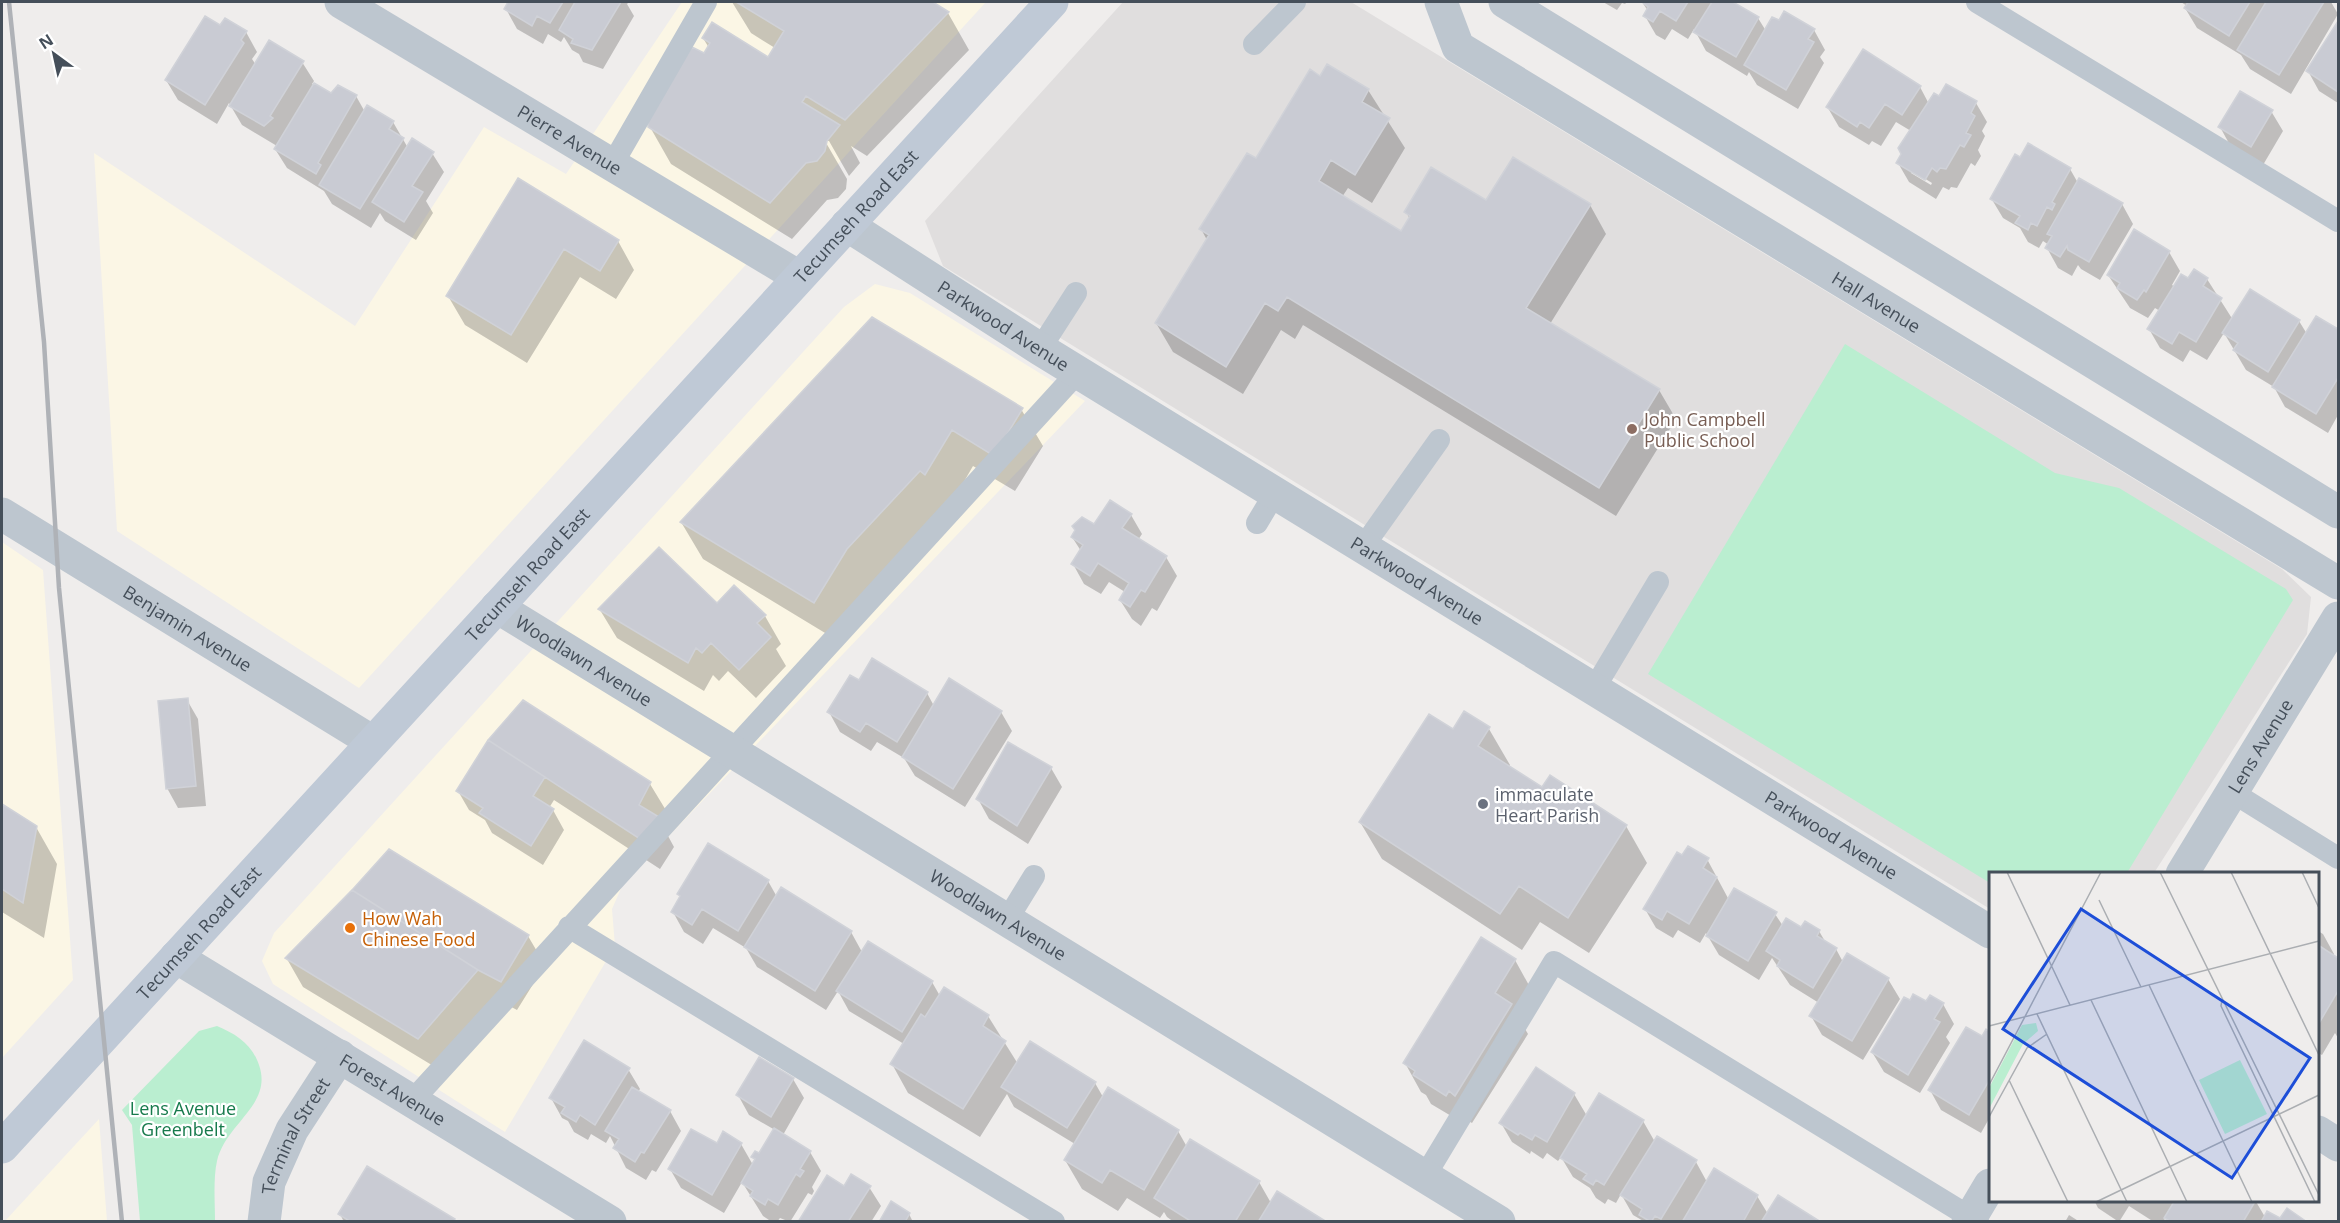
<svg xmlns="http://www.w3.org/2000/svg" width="2340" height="1223" font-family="'Open Sans',sans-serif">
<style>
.commercial{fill:#fbf6e5}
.education{fill:#e0dede}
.green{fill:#baeed0}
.shadow{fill:#0003;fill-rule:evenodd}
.building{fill:#c9cbd3;stroke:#d0d2d8;stroke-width:1.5}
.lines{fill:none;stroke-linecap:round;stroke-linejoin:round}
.service{stroke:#bdc6cf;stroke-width:22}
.minor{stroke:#bdc6cf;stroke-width:33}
.secondary{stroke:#bfc9d6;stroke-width:33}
.rail{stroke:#afb2b7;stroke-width:4.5}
.education-dot{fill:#8d6e63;stroke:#fff;stroke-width:2}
.worship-dot{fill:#6b7280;stroke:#fff;stroke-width:2}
.food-dot{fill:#e8710a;stroke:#fff;stroke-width:2}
.labels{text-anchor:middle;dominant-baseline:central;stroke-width:4.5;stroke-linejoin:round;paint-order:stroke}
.street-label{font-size:18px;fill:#454f5a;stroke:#fff}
.education-label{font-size:18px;fill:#785e54;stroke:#fff;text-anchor:start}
.worship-label{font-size:18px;fill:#5b616d;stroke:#fff;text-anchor:start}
.food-label{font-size:18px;fill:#c56008;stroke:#fff;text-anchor:start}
.park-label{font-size:18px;fill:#177a4c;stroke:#fff}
.inset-road{fill:none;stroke:#abaeb2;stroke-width:1.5}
.view{fill:#1d4ed8;fill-opacity:0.15;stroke:#1d4ed8;stroke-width:3}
.inset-edge{fill:none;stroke:#454f5a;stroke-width:3}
</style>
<rect width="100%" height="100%" fill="#efedec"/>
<path class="commercial" d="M682,2H986L359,688L117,531L94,153L355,326L484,127L566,174Z
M875,284L910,293L1085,401L623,884L612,909L615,946L505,1132L273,984L262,961L274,933L844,307Z
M2,542L43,570L73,980L2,1058Z
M99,1119L107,1221H5Z"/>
<path class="education" d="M1123,2H1351L2282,569L2311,597L2307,634L2154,873L1990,874V909L943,266L925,221Z"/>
<path class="green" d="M1845,344L2055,473L2119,488L2286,589L2293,600L2127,873L1990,874V883L1648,674Z
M217,1026C236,1034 252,1044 259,1065C273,1105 226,1123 217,1161C213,1178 215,1204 215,1221H140L132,1125L122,1110L199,1031Z"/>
<path class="shadow" d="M510,2H629L627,4L634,16L603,69L583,62L579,54L572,50L564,37L561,42L548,34L543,44L517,29L506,9Z
M732,2H797L799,3L801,2H930L948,13L969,50L867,156L851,146L860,163L849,176L829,141H825L847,179L846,189L838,198L827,200L792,239L671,164L650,127L709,48L703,38L769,59L775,48L751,33Z
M1603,2H1627L1625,4L1622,3L1617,10Z
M1642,2H1730L1758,18L1766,31L1779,22L1814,30L1825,50L1820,57L1824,63L1798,109L1757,85L1749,72L1747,76L1706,51L1694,29L1688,39L1672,29L1665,40L1656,35L1645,16L1648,11Z
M2181,2H2331L2338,14L2291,94L2250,69L2241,55L2197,28L2185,8L2187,6Z
M2338,24V103L2319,91L2308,71Z
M221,28L246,32L257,52L252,59L256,65L302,62L314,81L312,84L331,95L356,96L365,112L393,122L408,148L432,153L444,172L426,201L433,213L416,240L385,221L380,213L371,228L332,204L324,191L287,168L275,149L277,146L242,125L229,103L217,124L178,100L166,80Z
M1321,78L1368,90L1405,148L1372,203L1348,188L1342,197L1401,234L1410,219L1406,212L1590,205L1606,234L1550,324L1659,390L1676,419L1616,516L1303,325L1295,339L1281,330L1243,394L1173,352L1156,323L1207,240L1201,229Z
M1920,87L1929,104L1939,98L1976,103L1987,122L1982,131L1985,136L1978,150L1981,156L1975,166L1971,163L1957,188L1951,187L1949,190L1943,187L1936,199L1909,182L1898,163L1911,131L1896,122L1881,146L1872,141L1869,145L1839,127L1828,108ZM1911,170L1932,183L1931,185L1911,173Z
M2271,111L2283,131L2263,165L2231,147L2220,127Z
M2021,159L2070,169L2078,183L2122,204L2133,224L2100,280L2081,269L2078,265L2072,276L2058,268L2047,248L2049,245L2043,241L2039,248L2028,242L2020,228L2003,218L1991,198Z
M519,180L618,241L634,270L616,299L580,277L527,363L465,325L448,296Z
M2169,252L2180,271L2172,285L2175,287L2189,280L2207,279L2233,320L2299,321L2307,334L2317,318L2338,331V415L2328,433L2285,407L2274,387L2246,370L2224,333L2207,360L2190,350L2183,362L2160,348L2149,329L2160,311L2155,308L2148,318L2130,308L2108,275Z
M872,319L1021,409L1043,446L1015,491L973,466L947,511L835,639L703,559L681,522Z
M1131,515L1142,534L1138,540L1166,557L1177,576L1157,611L1152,608L1141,626L1132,619L1120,600L1125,592L1109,582L1101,594L1084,584L1073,564L1081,551L1072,537L1095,527Z
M717,605L765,616L781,644L776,649L786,666L756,698L728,671L719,681L713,675L704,691L617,638L600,610Z
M859,682L927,693L934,706L1001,712L1012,731L965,807L915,776L904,758L877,742L871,751L840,732L829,712Z
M187,700L198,719L206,806L178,808L167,788Z
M1489,729L1510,765L1509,767L1543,789L1626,826L1647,863L1589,953L1540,922L1522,950L1382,859L1360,822L1453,732Z
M489,741L650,784L667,812L661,823L674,847L660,869L554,800L549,808L553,810L564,830L543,865L492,833L485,820L469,810L458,791Z
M1051,768L1062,787L1028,844L989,819L978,799Z
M2,806L36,827L57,864L44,938L2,912Z
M389,851L528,936L545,965L517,1010L494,998L435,1067L303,987L287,959Z
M1683,857L1707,859L1729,900L1775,914L1783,926L1819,931L1826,943L1836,949L1843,962L1888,979L1900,999L1863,1060L1822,1035L1811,1016L1819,1003L1790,985L1772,958L1759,980L1719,955L1706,933L1700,943L1678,930L1673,938L1656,928L1645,909Z
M768,881L777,897L851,932L862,952L932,982L940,996L988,1016L1018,1064L1095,1083L1103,1097L1178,1131L1187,1147L1259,1182L1271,1203L1324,1222H1174L1167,1217L1164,1212L1160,1218L1127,1198L1118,1211L1082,1189L1065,1160L1075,1144L1014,1107L1007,1094L980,1137L908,1093L892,1064L904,1044L849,1011L838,991L826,1010L757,967L746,948L713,928L703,944L684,932L673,912L681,898L679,894Z
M2318,931L2323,934L2334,954L2333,956L2338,959V1038L2335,1033L2322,1055L2318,1053Z
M1515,960L1531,989L1516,1014L1528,1034L1472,1123L1465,1119L1463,1123L1431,1104L1426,1095L1421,1092L1405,1063Z
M1910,1002L1943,1004L1954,1024L1946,1037L1950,1043L1920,1093L1884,1072L1872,1052Z
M1986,1031L1990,1034V1117L1981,1133L1941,1110L1930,1090L1982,1038Z
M628,1069L640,1089L638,1092L670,1111L681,1131L656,1172L652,1170L646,1180L626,1168L610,1136L606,1143L591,1134L588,1140L574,1132L568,1121L562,1118L551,1098Z
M793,1079L804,1098L783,1135L810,1152L821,1171L812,1187L814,1191L812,1195L808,1193L790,1222L780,1218L777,1222H772L763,1216L742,1182L724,1213L681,1188L670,1169L717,1145L741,1144L753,1165L755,1161L753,1157L759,1155L775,1130L749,1115L738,1095Z
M1574,1094L1587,1116L1643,1121L1655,1142L1696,1162L1707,1182L1714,1170L1757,1196L1768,1214L1818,1222H1645L1633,1215L1621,1194L1616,1203L1608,1199L1605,1204L1596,1198L1590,1188L1573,1177L1561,1157L1558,1161L1547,1153L1543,1159L1531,1151L1530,1154L1512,1142L1501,1123Z
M869,1187L881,1206L871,1222H800L845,1188Z
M2094,1200H2255L2265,1217L2281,1220L2287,1210L2307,1222H2168L2166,1217L2163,1222H2154L2129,1206L2119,1222L2098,1208Z
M340,1214L454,1220L455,1222H344Z
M909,1214L913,1222H881Z
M2069,1215L2080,1222H2065Z"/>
<path class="building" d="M508,2H563L550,23L537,16L532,26L504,9Z
M575,2H621L592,50L571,43L573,39L559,30Z
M736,2H933L949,12L845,120L806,96L802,102L840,125L827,141L825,151L817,161L806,163L770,203L648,127V117L692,47L704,53L710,43L702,38L712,22L768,57L784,31Z
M1642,2H1688L1676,21L1660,11L1653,22L1643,16L1648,7Z
M1712,2H1733L1759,17L1736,57L1693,32Z
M2188,2H2250L2229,36L2184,8Z
M2266,2H2324L2279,75L2237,50Z
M1784,11L1815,29L1808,39L1814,42L1786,90L1744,65L1772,17L1779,20Z
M205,16L220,25L225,18L247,31L241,40L244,43L205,105L165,80Z
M2338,21V92L2306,71Z
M269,40L304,61L270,116L273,118L264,126L229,106Z
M1863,49L1921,86L1902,115L1885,104L1869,128L1860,122L1857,127L1826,107Z
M1327,64L1369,89L1362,102L1390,118L1355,175L1331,160L1319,181L1401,231L1410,216L1404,212L1431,167L1486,200L1513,157L1591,204L1526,308L1660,389L1599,488L1287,297L1278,311L1265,303L1226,367L1155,323L1209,235L1199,229L1247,153L1256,158L1310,69L1320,76Z
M314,83L331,93L338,85L357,95L318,163L321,165L316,174L274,149Z
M1946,84L1977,101L1971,113L1975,116L1966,133L1971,135L1964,147L1960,145L1946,169L1940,168L1937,172L1932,168L1925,180L1896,163L1901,154L1898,148L1934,93L1939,96Z
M2240,91L2273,110L2251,147L2218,127Z
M367,105L394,121L389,129L404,138L360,209L319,185Z
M412,138L434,152L412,186L423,192L404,222L372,202Z
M2028,143L2071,168L2052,202L2055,204L2052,210L2047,207L2037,226L2031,223L2028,230L2015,223L2020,216L1990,199L2015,154L2020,157Z
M518,178L619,240L600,271L564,249L511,335L446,296Z
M2079,178L2123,203L2089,262L2068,250L2067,246L2060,257L2045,248L2052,236L2047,234Z
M2134,229L2170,251L2146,292L2144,290L2137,300L2117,288L2120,283L2107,275Z
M2194,269L2208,278L2203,286L2222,298L2196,342L2179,332L2172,344L2147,329L2181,274L2188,278Z
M2250,289L2300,320L2268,372L2233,350L2238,343L2222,333Z
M2316,316L2338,329V378L2316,414L2272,387Z
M872,317L1023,408L994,456L952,430L925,475L920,471L847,549L814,603L680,522Z
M1110,500L1132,514L1122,528L1167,556L1145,592L1141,590L1130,607L1119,600L1129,583L1098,563L1090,576L1071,564L1083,545L1071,537L1075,530L1072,526L1082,517L1094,524Z
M659,547L717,603L734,585L766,615L757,623L771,637L739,670L711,643L702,653L696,648L688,663L598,609Z
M872,658L928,692L897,742L866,723L860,732L827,712L850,675L859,680Z
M949,678L1002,711L953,789L902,757Z
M188,698L196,786L166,789L158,701Z
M523,700L651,782L639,805L659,817L643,841L488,740Z
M1464,711L1490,727L1478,746L1542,787L1550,775L1627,825L1568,918L1519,886L1500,914L1359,822L1429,714L1453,729Z
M488,740L545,777L533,796L554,809L531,846L479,813L483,808L456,791Z
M1008,742L1052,767L1017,826L976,799Z
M2,804L37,826L23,903L2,889Z
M708,843L769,880L738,931L702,909L692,925L671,912L680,896L677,894Z
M1688,846L1709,858L1703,868L1717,877L1689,924L1667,911L1662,920L1643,909L1677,852L1682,855Z
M389,849L529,935L501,982L478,970L352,890Z
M781,887L852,931L815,991L744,947Z
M1734,888L1777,912L1748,961L1706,936Z
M352,890L478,970L418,1039L285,958Z
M1786,918L1801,927L1805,921L1820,930L1817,936L1837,948L1813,988L1777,966L1780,960L1766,951Z
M1481,937L1516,959L1495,993L1512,1004L1455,1096L1449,1091L1446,1096L1413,1075L1415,1071L1403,1063Z
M868,941L933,981L902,1032L836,991Z
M2318,945L2338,958V991L2318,1025Z
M1847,953L1889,978L1852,1041L1809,1016Z
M944,987L989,1015L983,1026L1006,1041L963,1109L890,1064L921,1014L925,1017Z
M1913,994L1926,1001L1930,995L1944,1003L1934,1019L1940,1022L1908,1075L1871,1052L1904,997L1910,1000Z
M1966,1027L1982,1036L1986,1029L1990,1032V1079L1969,1115L1928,1090Z
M584,1040L630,1068L595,1125L580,1115L576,1122L561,1113L565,1107L549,1098Z
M1030,1041L1096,1082L1067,1128L1001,1087Z
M759,1057L794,1078L771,1117L736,1095Z
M1536,1067L1575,1093L1547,1142L1535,1135L1532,1140L1520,1133L1518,1135L1499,1123Z
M632,1087L671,1110L644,1153L641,1152L635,1162L613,1148L619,1139L605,1131Z
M1108,1087L1179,1130L1144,1190L1110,1170L1102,1183L1064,1160Z
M1599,1093L1644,1120L1604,1185L1596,1180L1593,1185L1583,1179L1587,1174L1560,1158Z
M774,1128L811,1151L800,1169L804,1171L800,1177L796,1174L778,1205L768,1199L765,1205L750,1196L753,1191L741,1183L755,1159L751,1157L755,1151L759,1153Z
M691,1129L717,1143L723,1131L742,1143L712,1195L668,1169Z
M1657,1136L1697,1160L1661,1219L1655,1216L1651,1222L1639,1215L1642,1209L1620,1195Z
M1190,1139L1260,1181L1235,1222H1192L1154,1198Z
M367,1166L455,1219L453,1222H351L338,1214Z
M1714,1168L1758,1195L1743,1222H1682Z
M851,1174L871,1186L848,1222H798L827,1175L844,1186Z
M1277,1191L1327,1222H1258Z
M1778,1195L1821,1222H1761Z
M2175,1200H2256L2243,1222H2171L2164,1218Z
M891,1201L910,1213L905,1222H879Z
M2287,1208L2307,1222H2261L2267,1211L2280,1218Z"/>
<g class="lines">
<path class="service" d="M1977,2L2338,221
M1254,44L1295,2
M612,165L706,2
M1040,349L1076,293
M1257,523L1275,493
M1363,547L1439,440
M1594,689L1658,582
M2232,792L2338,858
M1007,920L1034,876
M569,927L1054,1222
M412,1101L1078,372
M1425,1176L1554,962L1978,1222"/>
<g class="minor">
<path id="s1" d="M341,2L799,277"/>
<path id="s2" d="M1441,2L1458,47L2338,583"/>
<path d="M1505,2L2338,512"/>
<path id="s3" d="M847,225L1040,349L1990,932"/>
<path id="s4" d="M2,514L373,742"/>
<path id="s5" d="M497,607L1499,1222"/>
<path id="s6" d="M2182,874L2338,618"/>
<path id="s7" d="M176,957L610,1222"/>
<path d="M2318,1132L2338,1145"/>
<path id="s8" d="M264,1222L269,1182L292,1130L340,1056"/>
<path d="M1968,1222L1990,1185"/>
</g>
<path class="secondary" id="s9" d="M2,1147L1052,2"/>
<path class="rail" d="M9,2L44,342L59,588L122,1222"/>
</g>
<circle class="education-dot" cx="1632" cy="429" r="6"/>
<circle class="worship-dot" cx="1483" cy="804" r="6"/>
<circle class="food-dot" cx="350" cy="928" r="6"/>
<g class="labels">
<g class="street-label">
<text stroke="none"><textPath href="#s1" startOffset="267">Pierre Avenue</textPath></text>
<text stroke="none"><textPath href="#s9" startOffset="1263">Tecumseh Road East</textPath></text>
<text stroke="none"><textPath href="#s2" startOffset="538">Hall Avenue</textPath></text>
<text stroke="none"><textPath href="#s3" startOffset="186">Parkwood Avenue</textPath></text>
<text stroke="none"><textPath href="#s9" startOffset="777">Tecumseh Road East</textPath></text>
<text stroke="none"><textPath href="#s3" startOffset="672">Parkwood Avenue</textPath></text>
<text stroke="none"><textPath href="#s4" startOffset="218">Benjamin Avenue</textPath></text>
<text stroke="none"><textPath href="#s5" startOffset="102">Woodlawn Avenue</textPath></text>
<text stroke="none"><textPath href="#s6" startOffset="150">Lens Avenue</textPath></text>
<text stroke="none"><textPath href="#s3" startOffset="1158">Parkwood Avenue</textPath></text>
<text stroke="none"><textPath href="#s5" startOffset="588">Woodlawn Avenue</textPath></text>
<text stroke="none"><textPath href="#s9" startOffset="291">Tecumseh Road East</textPath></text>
<text stroke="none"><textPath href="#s7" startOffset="254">Forest Avenue</textPath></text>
<text stroke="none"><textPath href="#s8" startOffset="93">Terminal Street</textPath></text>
</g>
<g class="education-label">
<text x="1644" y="419">John Campbell<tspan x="1644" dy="21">Public School</tspan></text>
</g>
<g class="worship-label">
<text x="1495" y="794">immaculate<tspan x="1495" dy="21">Heart Parish</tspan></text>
</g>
<g class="food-label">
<text x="362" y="918">How Wah<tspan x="362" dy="21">Chinese Food</tspan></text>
</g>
<g class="park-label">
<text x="183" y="1108">Lens Avenue<tspan x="183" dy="21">Greenbelt</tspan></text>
</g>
</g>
<g transform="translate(1989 872)">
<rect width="330" height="330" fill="#efedec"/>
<path d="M47,151L49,159L34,172L0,237V216L33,153ZM251,188L278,242L236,262L210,208Z" fill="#baeed0"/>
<path class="inset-road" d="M18,0L81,133M171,0L330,323M242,0L330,183M313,0L330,36M110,28L152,115M160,113L263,330M102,128L198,330M233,128L232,134L326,330M48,142L138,330M0,154L330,69M20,208L79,330M0,213L112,0M0,245L38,176L58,162M107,330L330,223"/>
<path class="view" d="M92,37L321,186L243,306L14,157Z"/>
<rect width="330" height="330" class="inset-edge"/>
</g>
<rect width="2340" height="1223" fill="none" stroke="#454f5a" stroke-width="6"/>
<g transform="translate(54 54) rotate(327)" stroke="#ffffff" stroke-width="4.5" paint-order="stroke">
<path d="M0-4.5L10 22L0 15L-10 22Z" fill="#454f5a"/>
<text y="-9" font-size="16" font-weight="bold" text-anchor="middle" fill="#454f5a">N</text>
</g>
</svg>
